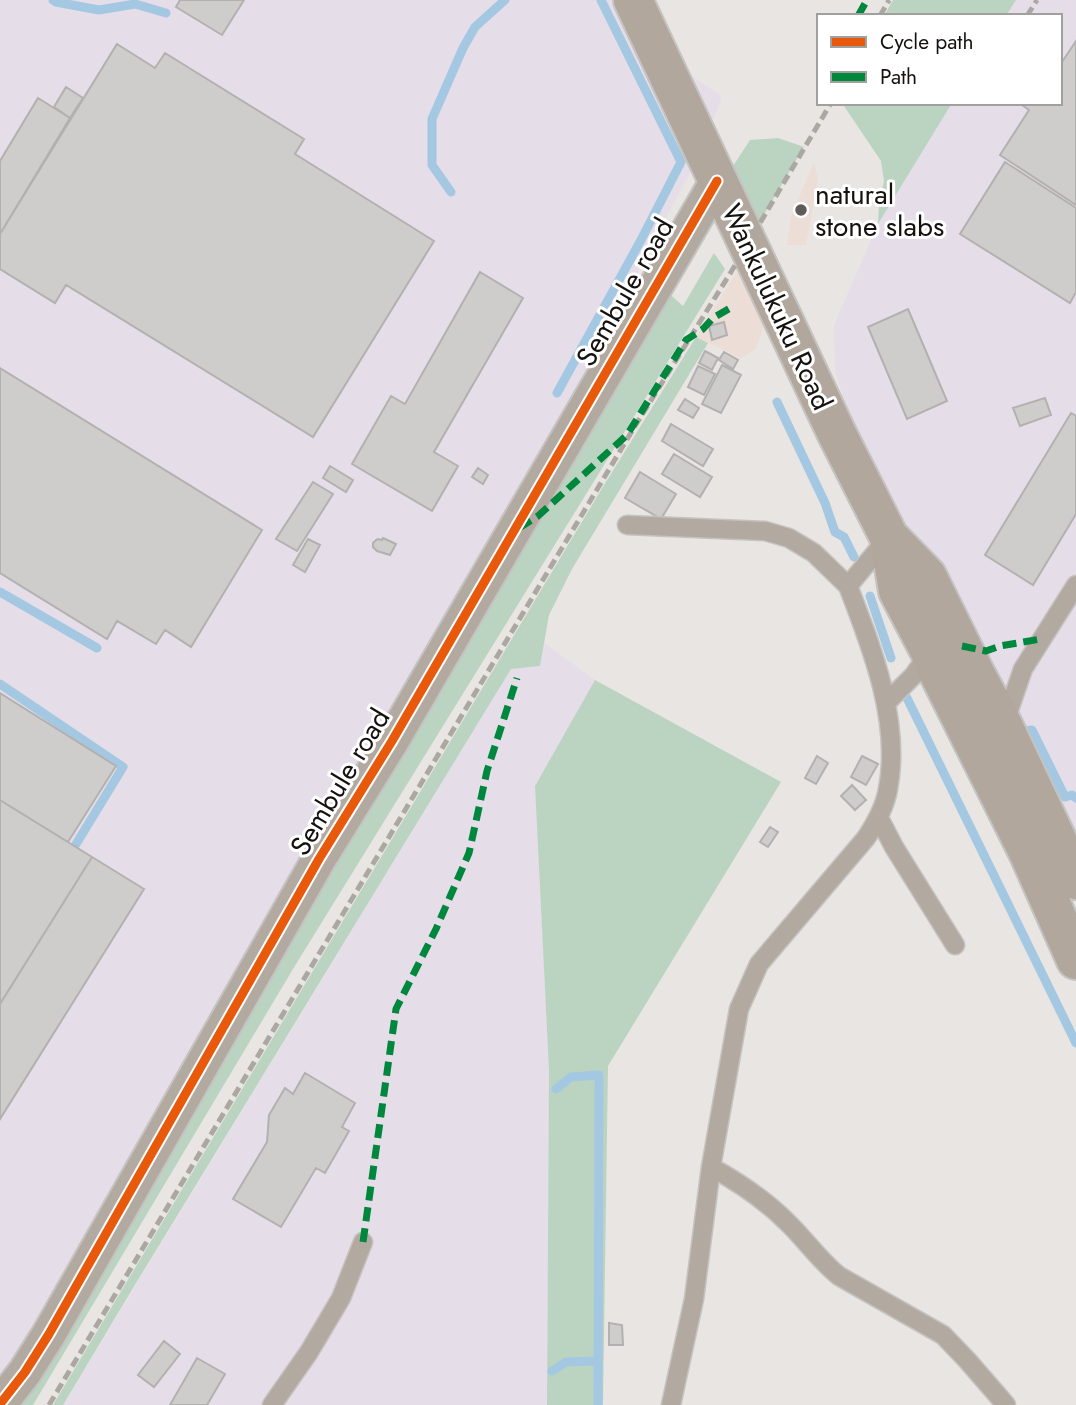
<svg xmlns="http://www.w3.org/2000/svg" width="1076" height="1405" font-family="Jost,sans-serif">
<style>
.commercial{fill:#ecddd7}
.industrial{fill:#e5dde8}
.green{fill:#bbd4c2}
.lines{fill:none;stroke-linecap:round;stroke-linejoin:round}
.stream{stroke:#a4c8e1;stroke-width:9}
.building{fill:#cfcdcc;stroke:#b3b1b0;stroke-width:2}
.service-casing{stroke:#c5c3c1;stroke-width:21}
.minor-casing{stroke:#c5c3c1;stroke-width:37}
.secondary-casing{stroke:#c5c3c1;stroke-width:42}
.service{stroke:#b2a9a0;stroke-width:18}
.minor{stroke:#b2a9a0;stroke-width:33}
.secondary{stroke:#b1a79d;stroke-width:38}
.rail{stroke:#aca7a1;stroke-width:5;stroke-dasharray:10 5;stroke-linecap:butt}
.quiet{stroke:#00873e;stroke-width:7;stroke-dasharray:14 7;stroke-linecap:butt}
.cycleway-casing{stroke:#fff;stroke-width:13}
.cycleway{stroke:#e8590c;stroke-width:9}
.poi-dot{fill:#5e5b59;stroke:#fff;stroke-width:2.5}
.labels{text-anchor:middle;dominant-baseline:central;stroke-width:6;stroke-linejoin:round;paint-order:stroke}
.poi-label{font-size:28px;fill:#14110f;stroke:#fff;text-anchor:start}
.street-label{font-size:28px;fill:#14110f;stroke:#fff}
</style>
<rect width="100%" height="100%" fill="#e8e5e2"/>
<path class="commercial" d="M814,162L818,179L806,245H787L791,217Z
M737,272L750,296L756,299L766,319L756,349L741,358L696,337Z"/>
<path class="industrial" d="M0,0H629L670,56L694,78L720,95L721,101L695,163L583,376L401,702L0,1387Z
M1016,0H1076V872L1018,759L847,411L835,369L834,325L878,224L952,103H1060V16H1006Z
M544,643L595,680L535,786L549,1070L547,1405H63L511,669L540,666Z"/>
<path class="green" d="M893,0H1016L1006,16H884Z
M842,103H952L878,224L879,204L884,181L881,161Z
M778,138L804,147L739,257L730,194L733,166L750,140Z
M714,253L725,269L293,969L33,1405H16L663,288L683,306Z
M696,337L708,343L572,569L549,615L540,666L511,669L130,1293L63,1405H53L604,485Z
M595,680L781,782L608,1066L603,1405H547L549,1070L535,786Z"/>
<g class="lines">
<path class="stream" d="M53,0L56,2L99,10L135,4L166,13
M451,192L432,165V119L463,48L475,27L505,0
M557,393L641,240L681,162L601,0
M777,402L825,503L835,532L844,537L854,557
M0,592L97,648
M870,596L891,658
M0,684L123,767L70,854
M907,698L1076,1043
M1019,732L1032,730L1065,797L1072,795L1076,798
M556,1089L571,1077L599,1075L598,1405
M552,1371L566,1362L598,1361"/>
</g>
<path class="building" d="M180,0H244L222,35L176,7Z
M1076,41V205L1000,155L1029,110L1019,103H1060V65Z
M117,44L155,68L165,53L304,139L295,154L434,241L313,437L66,285L55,303L0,269V234Z
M66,87L83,98L70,118L54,107Z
M38,98L70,118L0,234V161Z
M1005,162L1076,208V292L1070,303L960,234Z
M480,272L523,298L434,452L458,466L432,511L352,464L391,396L405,404Z
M908,309L947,401L907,419L868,327Z
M724,322L727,335L712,340L709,326Z
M705,351L718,358L712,370L699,363Z
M724,352L738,360L733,369L719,360Z
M722,365L741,375L721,413L702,404Z
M698,366L715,374L704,395L688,387Z
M0,368L262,530L191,647L165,630L156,644L117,621L107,639L0,573Z
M1045,398L1051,415L1020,426L1013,408Z
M685,399L699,408L693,418L678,410Z
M1071,413L1076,416V514L1033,585L985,555Z
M671,424L713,449L703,466L662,441Z
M674,454L712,477L700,497L662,474Z
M330,466L353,480L346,492L323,478Z
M478,468L488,475L483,484L472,477Z
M640,472L676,494L661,519L625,498Z
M313,482L333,494L297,551L276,539Z
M383,538L396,544L390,555L377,551L373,547V543L376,540L378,539L382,540Z
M308,539L320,545L305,572L293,565Z
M0,693L116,766L68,842L0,800Z
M817,756L828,763L816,784L805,778Z
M862,756L878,764L866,785L851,777Z
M852,785L866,800L855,810L841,796Z
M0,800L92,857L0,1004Z
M770,827L778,832L768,847L760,842Z
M92,857L144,889L0,1119V1004Z
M305,1073L355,1103L342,1127L349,1131L325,1173L316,1168L281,1227L233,1199L267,1142L269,1115L285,1088L293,1094Z
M609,1323L622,1325L623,1345H609Z
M164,1341L180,1354L154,1387L138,1375Z
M197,1358L225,1374L207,1405H170Z"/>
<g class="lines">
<g class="service-casing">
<path id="service" d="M627,525L765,531L789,538L814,553L848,586
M886,703L914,675L930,652
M1004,724L1023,669L1076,585
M879,818L894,847L955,945
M711,1167C738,1182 764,1199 786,1221C805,1239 819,1260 839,1276L943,1335L967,1360L1006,1405
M272,1405L309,1352L341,1298L363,1242
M671,1405L694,1299L711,1167L739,1009L759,964L866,838C876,823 885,807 888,789C901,722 872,648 848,586L887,539"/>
</g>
<g class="minor-casing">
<path id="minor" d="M0,1404L25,1372L49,1334L319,859L392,741L717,181"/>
</g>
<g class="secondary-casing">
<path id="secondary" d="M633,0L837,434L889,537L927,576L975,673L1003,725L1076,880
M889,537L898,591L930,652L937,670L1028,852L1076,960"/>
</g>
<use href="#service" class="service"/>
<use href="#minor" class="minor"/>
<use href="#secondary" class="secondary"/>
<path class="rail" d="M880,16L889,0
M1027,16L1037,0
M49,1405L635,426L731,272L831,103"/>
<path class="quiet" d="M858,16L867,0
M519,528L538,516L627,435L686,340L703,329L713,318L732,307
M962,646L986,651L1000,646L1041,639
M363,1242L396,1009L436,929L469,853L487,771L517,678"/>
<g class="cycleway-casing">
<path id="cycleway" d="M0,1404L25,1372L49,1334L319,859L392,741L717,181"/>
</g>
<use href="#cycleway" class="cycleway"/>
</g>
<circle class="poi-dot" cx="801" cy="210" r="7"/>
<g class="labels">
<g class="poi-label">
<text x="815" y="194">natural<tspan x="815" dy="32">stone slabs</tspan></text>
</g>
<g class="street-label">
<text transform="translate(625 292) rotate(-60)">Sembule road</text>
<text transform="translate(777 307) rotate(65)">Wankulukuku Road</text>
<text transform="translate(340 782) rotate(-59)">Sembule road</text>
</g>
</g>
<rect x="817" y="14" width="245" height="91" fill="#ffffff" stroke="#a1a09f" stroke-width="2"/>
<rect x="831" y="37" width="35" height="10" fill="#e8590c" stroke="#a1a09f" stroke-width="2"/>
<text x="880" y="49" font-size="21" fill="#14110f">Cycle path</text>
<rect x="831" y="72" width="35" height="10" fill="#00873e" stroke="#a1a09f" stroke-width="2"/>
<text x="880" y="84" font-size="21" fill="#14110f">Path</text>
</svg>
